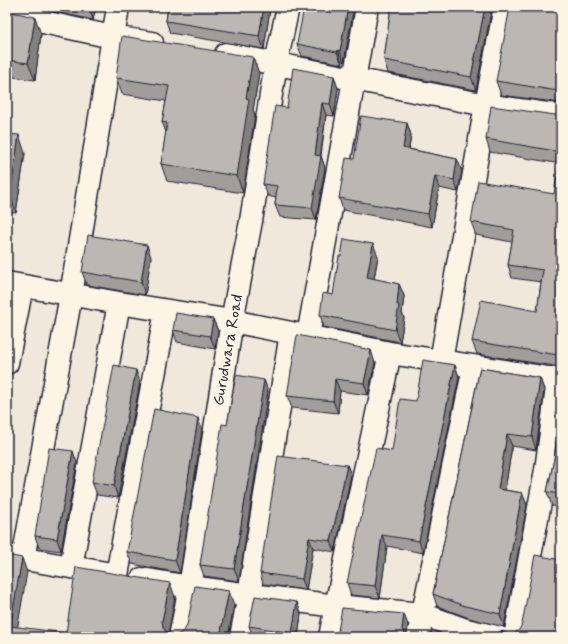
<svg xmlns="http://www.w3.org/2000/svg" width="568" height="644" font-family="Mynerve,sans-serif">
<style>
.lines{fill:none;stroke-linecap:round;stroke-linejoin:round}
.street-casing{stroke:#22223b;stroke-width:25}
.street{stroke:#fcf5e5;stroke-width:22}
.wall{fill:#a29d9a;stroke:#22223b}
.shaded-wall{fill:#84807d;stroke:#22223b}
.building{fill:#bcb7b3;stroke:#22223b}
.labels{text-anchor:middle;dominant-baseline:central;stroke-width:3;stroke-linejoin:round;paint-order:stroke}
.street-label{font-size:16px;fill:#22223b;stroke:#fcf5e5}
</style>
<rect width="100%" height="100%" fill="#efe8db"/>
<filter id="ink" filterUnits="userSpaceOnUse"><feTurbulence type="fractalNoise" baseFrequency=".025" numOctaves="2"/><feDisplacementMap in="SourceGraphic" scale="8" xChannelSelector="R" yChannelSelector="G"/><feConvolveMatrix kernelMatrix="1 2 1 2 8 2 1 2 1" color-interpolation-filters="sRGB"/></filter>
<g filter="url(#ink)">
<g class="lines">
<g class="street-casing">
<path id="street" d="M7,14L112,37L152,43
M226,54L486,105L561,116
M7,283L119,303L232,321L390,353L561,380
M308,336L367,7
M441,361L486,105L505,7
M7,363L22,286
M7,556L106,573
M23,559L71,295L118,7
M71,567L119,303
M117,575L166,311
M142,579L190,587L336,606L422,614L466,630L498,637
M180,637L190,587L232,321L251,221L276,63L288,7
M241,637L249,595L291,333
M330,637L336,606L390,353
M418,637L474,367
M515,637L546,470L558,380"/>
</g>
<use href="#street" class="street"/>
</g>
<path class="wall" d="M49,7H96L93,20L51,11Z
M168,7H269L270,9L264,49L170,33L166,21Z
M354,7L344,62H342V64L302,56L297,44Z
M391,7H492L476,90L388,73L384,60Z
M561,7V103L501,95L496,81Z
M7,11L41,34L35,80L7,76Z
M259,73L253,110L255,115L243,193L167,181L161,164L166,132L162,122L166,101L122,94L116,78Z
M334,76L338,89L334,116L326,115L321,156L325,168L316,220L280,217L275,205L276,198L268,196L263,184L287,108Z
M561,114V164L490,152L486,139L555,115Z
M407,123L411,135L409,149L457,159L462,171L458,192L439,188L432,227L343,210L339,198Z
M7,134L25,153L16,213L7,211Z
M561,169V367L477,354L472,341L537,311L541,282L512,278L508,265L512,242L476,235L471,222L554,194Z
M378,256L374,279L399,284L404,296L402,313L404,318L400,342L324,327L320,315L333,295Z
M151,257L145,295L87,285L82,272Z
M213,319L218,331L215,349L177,342L173,330Z
M375,363L368,395L340,391L338,413L292,408L287,396Z
M455,365L459,377L423,553L387,546L380,598L351,595L347,583L392,451L416,401Z
M480,368L540,378L544,390L536,450L512,446L505,490L522,493L527,505L504,627L469,618L437,606L433,594Z
M264,380L268,391L239,581L204,576L200,565L227,425Z
M140,382L118,498L97,495L92,482Z
M561,403V507L552,506L547,492L554,459Z
M202,430L180,573L132,564L127,552Z
M77,463L61,551L39,548L35,536Z
M347,465L351,475L335,552L313,548L306,590L263,584L260,573Z
M297,602L301,614L298,637H253L249,626Z"/>
<path class="shaded-wall" d="M89,7H96L93,20L89,8Z
M264,7H269L270,9L264,49L259,36Z
M348,7H354L344,62L340,51Z
M485,7H492L476,90L471,77Z
M35,17L41,34L35,80L28,63Z
M338,50L342,62V64L337,52Z
M253,57L259,73L253,110L255,115L243,193L237,176L246,98Z
M334,76L338,89L334,116L330,104Z
M322,103L326,115L320,158L321,156L325,168L316,220L312,208L315,155Z
M407,123L411,135L407,160L403,148Z
M19,135L25,153L16,213L10,195Z
M457,159L462,171L458,192L454,180Z
M435,176L439,188L432,227L428,214Z
M373,244L378,256L372,290L367,277Z
M147,245L151,257L145,295L141,282Z
M399,284L404,296L402,313L404,318L400,342L395,330L397,305Z
M213,319L218,331L215,349L210,336Z
M371,350L375,363L368,395L364,383Z
M455,365L459,377L423,553L419,541Z
M136,370L140,382L118,498L114,486Z
M540,378L544,390L536,450L532,437Z
M335,379L340,391L338,413L333,401Z
M264,380L268,391L239,581L234,569Z
M198,418L202,430L180,573L175,560Z
M507,434L512,446L503,502L498,489Z
M73,451L77,463L61,551L57,539Z
M347,465L351,475L335,552L331,541Z
M522,493L527,505L504,627L500,614Z
M382,535L387,546L380,598L375,586Z
M309,538L313,548L306,590L302,579Z
M22,558L27,572L16,637L10,626Z
M170,583L175,597L168,635L163,627L162,621Z
M229,591L234,605L228,637H220L223,620Z
M297,602L301,614L298,637H294L292,633Z
M404,614L408,625L406,637L402,629Z"/>
<path class="building" d="M168,7H264L259,36L166,21Z
M304,7H348L340,51L338,50L337,52L297,44Z
M391,7H485L471,77L384,60Z
M510,7H561V92L558,91L496,81Z
M7,11L35,17L28,63L7,60Z
M122,36L253,57L246,98L249,99L237,176L161,164L167,123L162,122L169,86L116,78Z
M293,68L334,76L330,104L322,103L315,155L321,156L312,208L275,205L277,186L263,184L275,106L287,108Z
M491,106L555,115L561,114V152L486,139Z
M361,116L407,123L403,148L457,159L454,180L435,176L428,214L339,198L346,158L354,159Z
M7,134L19,135L10,195H7Z
M558,168L561,169V356L558,355L472,341L481,300L537,311L543,270L508,265L514,230L471,222L478,181L554,194Z
M88,235L147,245L141,282L82,272Z
M344,239L373,244L367,277L399,284L397,305H399L395,330L320,315L323,293L333,295L339,256H341Z
M176,313L213,319L210,336L173,330Z
M297,335L371,350L364,383L335,379L333,401L287,396Z
M423,360L455,365L419,541L382,535L375,586L347,583L376,448L392,451L400,399L416,401Z
M114,365L136,370L114,486L92,482Z
M480,368L540,378L532,437L507,434L498,489L522,493L500,614L465,606L433,594Z
M236,375L264,380L234,569L200,565L222,424L227,425Z
M561,403V494L547,492L554,459Z
M154,409L198,418L175,560L127,552Z
M49,448L73,451L57,539L35,536Z
M278,456L347,465L331,541L309,538L302,579L260,573Z
M7,555L22,558L10,626L66,633L76,567L170,583L162,621L163,627L166,632L173,635L179,634L184,631L187,625L195,586L229,591L223,620L220,637H7Z
M535,555L561,560V630L559,637H472L474,631L490,634H496L501,631L508,634H514L519,630L522,624Z
M255,596L297,602L292,633L249,626Z
M342,608L404,614L402,629L405,635L409,637H337Z"/>
</g>
<g class="labels">
<g class="street-label">
<text transform="translate(228 350) rotate(-80)">Gurudwara Road</text>
</g>
</g>
<rect width="568" height="644" fill="none" stroke="#fcf5e5" stroke-width="24"/>
<rect x="12" y="12" width="544" height="620" fill="none" stroke="#22223b" stroke-width="1.5" filter="url(#ink)"/>
</svg>
